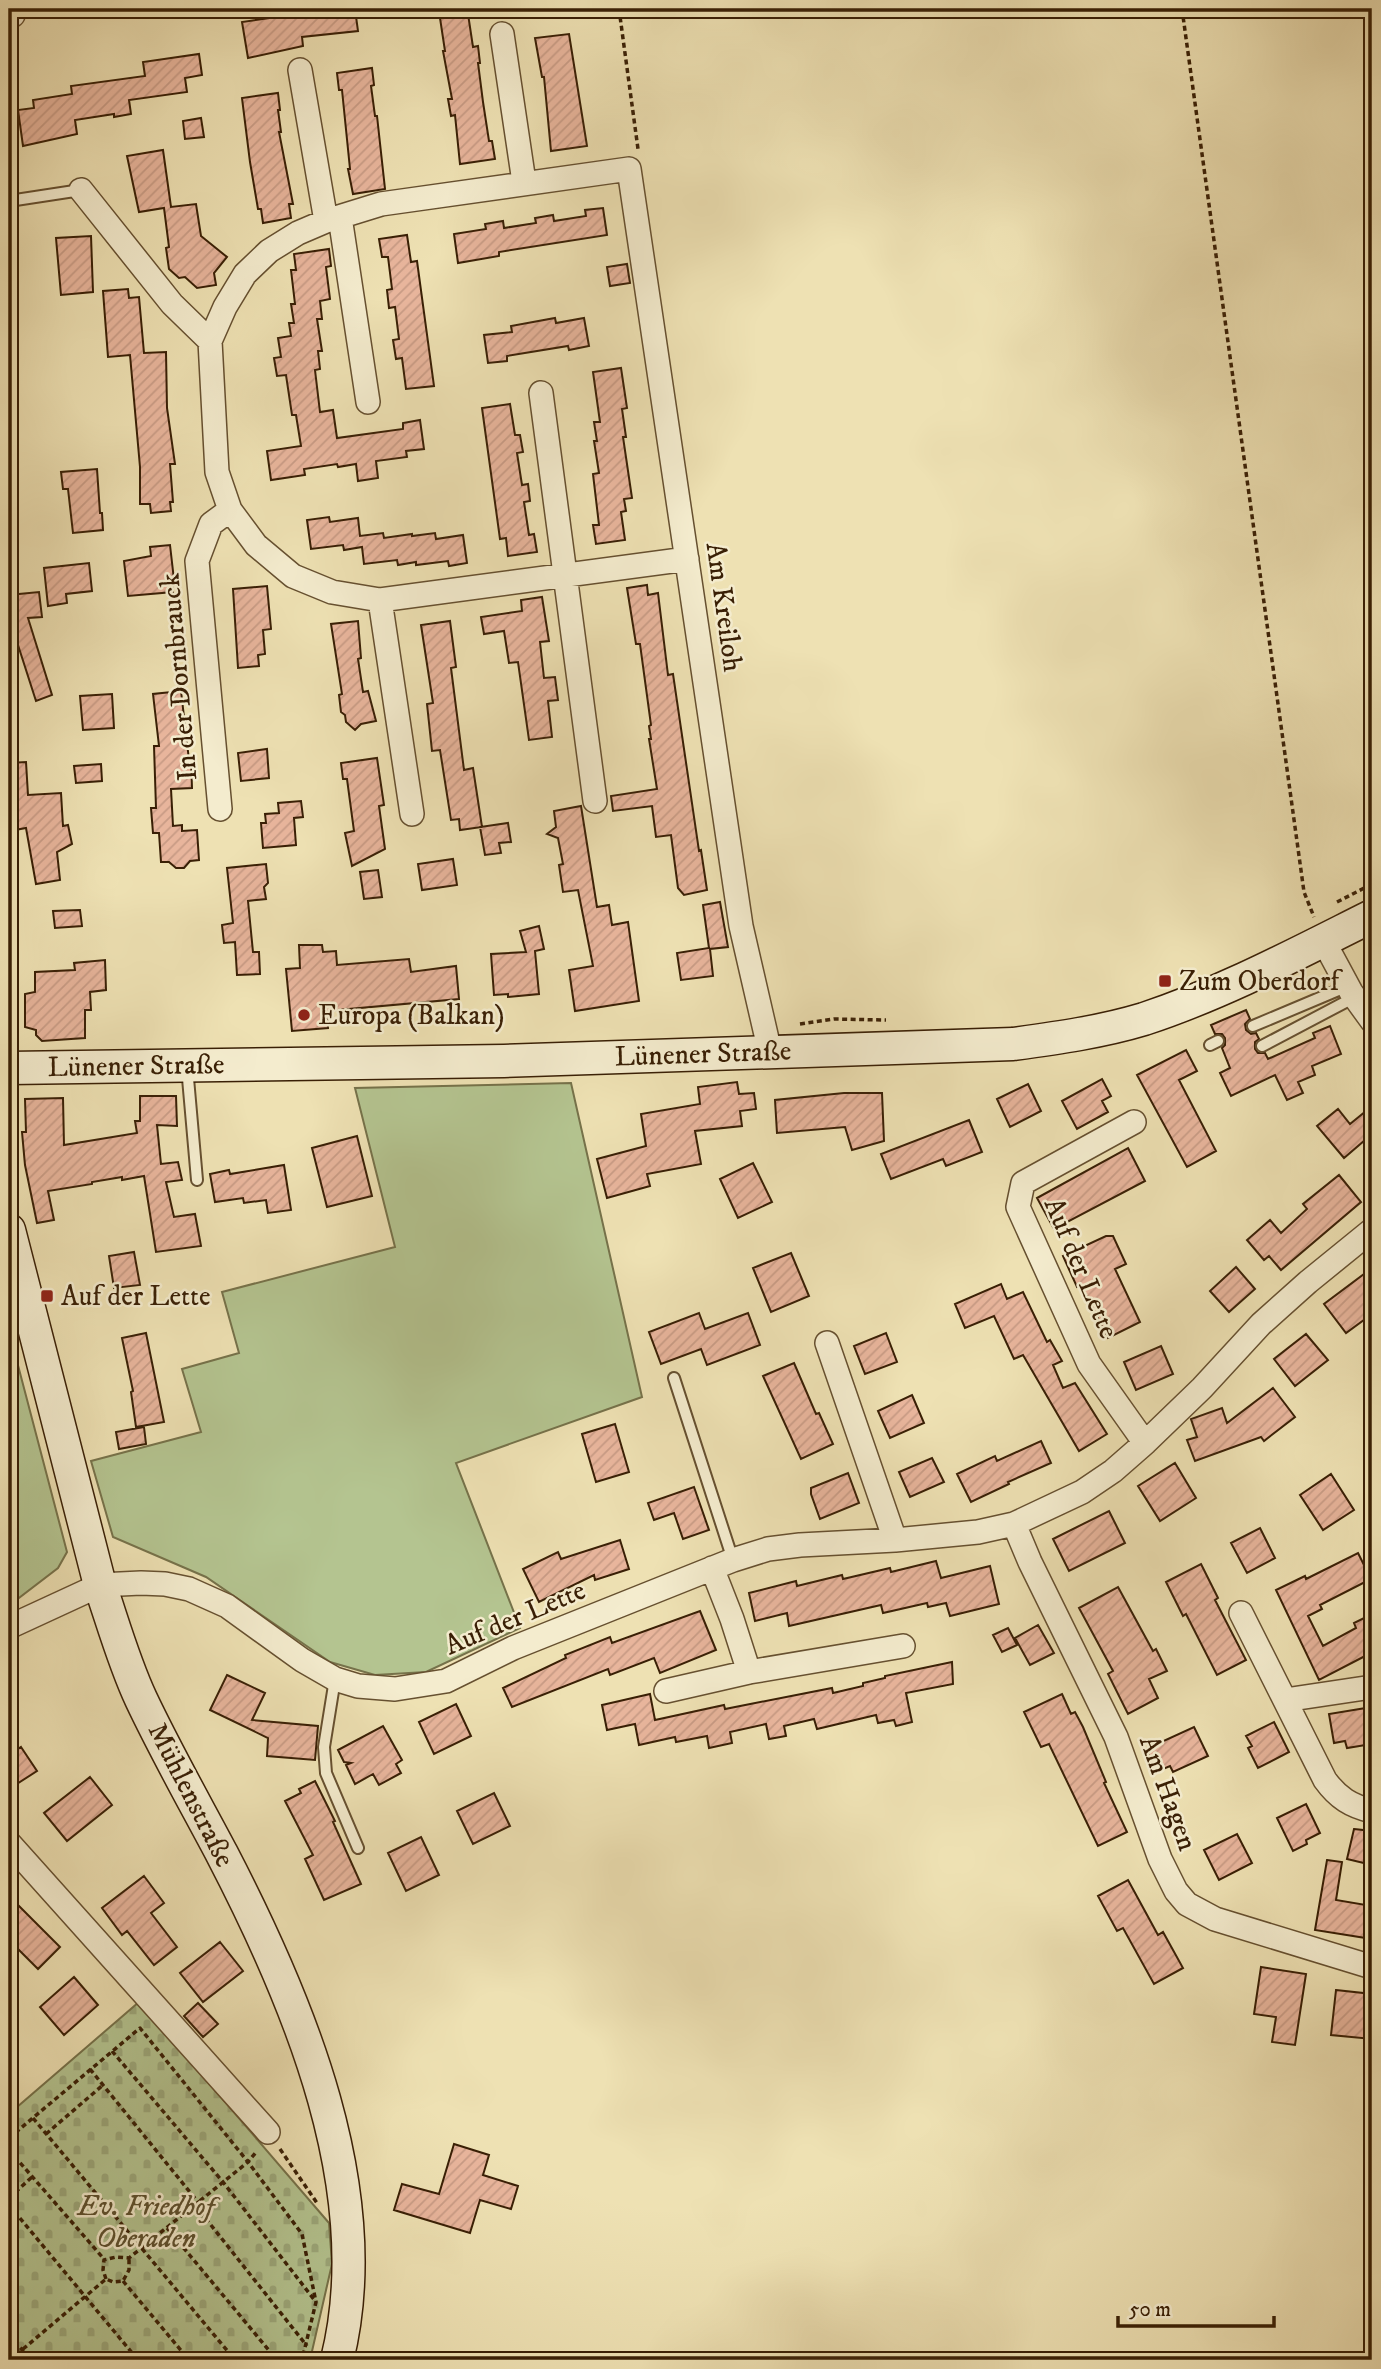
<svg xmlns="http://www.w3.org/2000/svg" width="1381" height="2369" font-family="'IM FELL DW Pica',serif">
<style>
.grass{fill:#b4c490;stroke:#76724a;stroke-width:2}
.cemetery{fill:url(#cemetery-stones);stroke:#76724a;stroke-width:2}
.building{fill:url(#building-hatch);stroke:#391f05;stroke-width:2}
.lines{fill:none;stroke-linecap:round;stroke-linejoin:round}
.service-casing{stroke:#665030;stroke-width:14}
.minor-casing{stroke:#665030;stroke-width:26}
.secondary-casing{stroke:#391f05;stroke-width:35}
.path{stroke:#391f05;stroke-width:3.5;stroke-dasharray:5 3.5;stroke-linecap:butt}
.service{stroke:#f4ecce;stroke-width:10}
.minor{stroke:#f4ecce;stroke-width:23}
.secondary{stroke:#f4ecce;stroke-width:32}
.poi-dot{fill:#8f2418;stroke:#f4ecce;stroke-width:2.5}
.labels{text-anchor:middle;dominant-baseline:central;stroke-width:5;stroke-linejoin:round;paint-order:stroke}
.street-label{font-size:28px;fill:#391f05;stroke:#f4ecce}
.poi-label{font-size:28px;fill:#391f05;stroke:#f4ecce;text-anchor:start}
.park-label{font-size:28px;font-style:italic;fill:#5e512f;stroke:#f4ecce}
</style>
<defs>
<pattern id="cemetery-stones" width="16" height="16" patternUnits="userSpaceOnUse" patternTransform="scale(1.75)"><rect width="16" height="16" fill="#b4c490"/><path d="M2 7V4a2 2 0 0 1 4 0v3zM10 15v-3a2 2 0 0 1 4 0v3z" fill="#9ca87b"/></pattern>
<pattern id="building-hatch" width="6" height="6" patternUnits="userSpaceOnUse" patternTransform="scale(1.75)"><rect width="6" height="6" fill="#e8b59c"/><path d="M-1 1l2-2M0 6l6-6M5 7l2-2" fill="none" stroke="#c89b85"/></pattern>
</defs>
<rect width="100%" height="100%" fill="#eee1b3"/>
<filter id="stains"><feTurbulence type="fractalNoise" baseFrequency=".00286" numOctaves="4"/><feColorMatrix values="0 0 0 0 .2 0 0 0 0 .09 0 0 0 0 .02 0 0 0 .5 -.17"/></filter>
<radialGradient id="worn" r=".72"><stop offset=".6" stop-color="#630" stop-opacity="0"/><stop offset="1" stop-color="#630" stop-opacity=".3"/></radialGradient>
<path class="grass" d="M571,1083L642,1397L456,1463L520,1628L426,1672L375,1675L330,1662L206,1577L113,1537L91,1461L201,1432L182,1369L239,1353L222,1292L395,1247L355,1088Z
M9,1331L67,1552L58,1568L11,1604L9,1601Z"/>
<path class="cemetery" d="M139,2002L329,2223L332,2264L310,2360H9V2114Z"/>
<path class="building" d="M298,9H355L358,31L302,37L303,46L248,58L242,22L290,15L298,12Z
M468,14L473,47L478,46L480,63H478L483,102L489,141H492L495,159L460,164L455,115L451,116L448,99H452L443,51H445L440,18Z
M569,34L587,146L551,151L544,77H542L535,38Z
M199,54L202,75L185,78L187,92L129,100L131,114L114,117V114L75,120L77,134L23,146L18,110L34,108L33,100L72,94L71,86L145,76L143,62Z
M372,68L374,85L371,86L375,116H377L385,189L353,194L348,169H350L342,90H339L337,73Z
M278,93L280,110H278L281,132H279L293,204H289L291,218L263,223L261,209H258L250,162L242,98Z
M201,118L204,137L185,139L183,121Z
M163,150L171,207L196,204L201,236L227,257L214,273L216,285L197,288L185,277L179,278L169,269L166,248L169,247L164,208L139,212L127,156Z
M603,208L607,235L499,252V256L458,263L454,234L486,229L485,224L503,221L504,228L536,223L535,218L553,215L554,221L586,216L585,210Z
M407,235L411,262L417,261L434,386L406,389L402,358L396,359L393,340L399,339L395,307L389,308L387,290L392,289L388,257H382L379,239Z
M91,236L93,292L61,295L56,238Z
M329,249L331,266L326,267L330,299L320,301L322,319H317L322,351H318L320,369L315,370L320,412L333,410L337,438L403,429V423L420,420L424,449L406,451L407,457L376,461L378,478L358,481L356,464L338,467L337,464L304,469L305,475L271,480L267,451L301,446L296,415H292L286,375L277,376L274,358L281,357L278,338L291,336L289,323H294L291,304H295L291,270H296L294,254Z
M627,264L630,283L610,286L607,267Z
M128,289L129,298L139,297L144,353L166,352L167,408L175,464H170L173,502H170L171,511L151,513L150,504H140V467L130,355L108,357L103,291Z
M555,318L556,323L584,318L589,346L569,350L568,346L507,356V361L488,363L484,335L512,332L511,326Z
M621,368L627,408L622,409L626,437H623L632,498L624,499L626,511L621,512L625,540L596,544L593,525H599L593,474L599,473L594,441H597L594,422H600L593,372Z
M510,404L515,435H520L523,452L517,453L522,485L528,484L530,501L524,502L529,535L534,534L537,552L508,556L506,538L500,539L482,408Z
M97,469L100,513H102L103,530L73,533L68,489H63L61,472Z
M329,517L330,522L358,518L360,536L383,533L384,538L412,534V536L435,533L436,539L463,535L467,563L449,566L448,561L416,565V562L398,565L397,560L364,564L362,547L344,550L343,545L311,549L307,520Z
M170,545L174,580L172,581L173,592L128,596L124,561L151,556L150,547Z
M89,563L92,591L66,594L67,603L48,606L44,568Z
M647,585L648,595L658,593L668,675L673,674L699,851L701,850L707,890L684,895L678,888L671,835L656,837L652,806L613,811L611,796L657,789L649,739H651L649,726L651,725L640,644H636L627,588Z
M267,586L271,629L263,630L265,654L258,655L259,666L238,668L233,589Z
M39,592L42,617L28,618L52,695L36,701L9,617V595Z
M542,597L549,641L540,642L544,678L555,677L558,700L548,701L552,737L529,740L518,662L509,663L504,631L484,634L481,617L522,611L521,600Z
M358,621L361,658L358,659L363,692L368,691L376,721L361,724L355,730L346,722L345,715L341,712L339,695L342,694L331,624Z
M450,621L456,667L451,668L464,770L473,768L482,827L460,830L459,819L451,820L440,750L432,751L427,704L433,703L421,625Z
M181,691L189,760H191L192,788L171,789L173,826L182,825V831L197,830L199,860L190,861L184,868H176L169,862H161L159,833H153L151,808H156L154,746H159L153,694Z
M112,694L114,728L83,730L80,696Z
M267,749L269,778L241,781L238,753Z
M377,758L384,805L379,806L385,849L352,866L345,833L354,831L347,779H343L341,763Z
M26,762L28,795L61,793L63,826L68,825L72,844L57,852L60,880L36,884L26,828L15,830L9,796V763Z
M101,764L102,781L76,783L74,766Z
M301,801L303,817L294,818L296,845L263,848L261,823H266L265,814L279,813L278,803Z
M581,806L597,907L609,905L612,925L628,922L639,1001L575,1011L569,970L593,966L578,890L563,892L559,865L563,864L558,838L547,834L556,827L554,811Z
M508,823L511,842L499,843L501,853L485,855L480,827Z
M453,859L457,885L422,890L418,864Z
M266,864L268,883L264,887L266,899L248,901L253,952H259L260,974L237,975L235,942L224,943L222,925L233,923L227,868Z
M378,870L382,897L364,899L360,872Z
M720,902L728,947L710,949L713,976L681,980L677,953L709,948L703,905Z
M80,910L82,926L55,928L53,911Z
M539,926L544,949L535,951L539,994L508,997V994L494,995L491,954L526,952L520,931Z
M299,945H322L323,952L336,951L337,965L409,959L411,972L456,966L459,999L327,1011L328,1028L292,1031L286,969L300,968Z
M105,960L106,990L90,992L91,1010H85V1038L42,1041L36,1035V1030L25,1027V994L35,992V972L75,970L74,963Z
M1246,1010L1250,1019L1245,1024L1246,1030L1251,1034L1256,1033L1259,1039L1255,1042V1049L1258,1053H1265L1268,1059L1315,1038L1313,1033L1330,1026L1341,1054L1312,1066L1315,1075L1298,1082L1303,1093L1287,1100L1275,1075L1231,1096L1220,1073L1230,1068L1222,1048L1225,1045V1038L1222,1034H1215L1211,1025Z
M1186,1050L1197,1071L1179,1080L1216,1151L1187,1167L1137,1075Z
M1102,1079L1111,1096L1102,1101L1108,1112L1077,1129L1062,1101Z
M737,1082L739,1094L754,1093L756,1109L740,1111L742,1126L695,1131L701,1164L647,1174L650,1186L607,1198L597,1159L646,1146L641,1114L700,1104L698,1087Z
M1028,1084L1041,1111L1010,1127L997,1099Z
M844,1093H882L884,1141L852,1150L845,1127L777,1133L775,1100Z
M140,1096H176L177,1126L157,1125L161,1164L178,1162L182,1180L166,1182L174,1217L195,1214L201,1246L156,1252L144,1176L122,1180V1177L92,1182V1184L48,1191L54,1220L37,1223L25,1165L22,1132H26L25,1099L63,1098L64,1145L137,1133L135,1121H140Z
M1372,1106V1134L1344,1158L1317,1126L1338,1109L1350,1124Z
M969,1120L982,1152L946,1166L943,1159L891,1179L881,1154Z
M357,1136L372,1196L327,1207L312,1148Z
M1128,1148L1145,1181L1054,1229L1037,1198Z
M753,1163L772,1202L738,1218L720,1179Z
M284,1165L291,1210L268,1213L266,1200L244,1203L243,1198L215,1202L210,1174L229,1170L230,1174Z
M1339,1175L1361,1202L1281,1270L1269,1256L1264,1260L1247,1240L1270,1220L1281,1233L1307,1209L1303,1204Z
M1106,1236H1113L1126,1264L1115,1269L1140,1322L1108,1338L1081,1285L1077,1287L1063,1256Z
M134,1252L140,1285L114,1288L109,1256Z
M791,1253L809,1296L771,1312L753,1268Z
M1236,1267L1255,1289L1229,1312L1210,1291Z
M1372,1268V1314L1346,1333L1324,1304Z
M1001,1284L1007,1299L1023,1292L1047,1342L1050,1340L1062,1361L1053,1365L1063,1388L1075,1383L1107,1434L1079,1451L1023,1355L1014,1359L994,1316L965,1328L955,1304Z
M699,1313L705,1329L748,1313L760,1345L707,1365L701,1349L661,1364L649,1332Z
M146,1333L164,1422L136,1427L131,1392L133,1391L122,1338Z
M886,1333L897,1362L865,1374L854,1346Z
M1306,1334L1328,1360L1295,1386L1274,1359Z
M1161,1346L1173,1374L1136,1390L1124,1362Z
M794,1363L816,1414L819,1413L833,1444L801,1459L763,1376Z
M1273,1388L1295,1417L1264,1441L1261,1437L1195,1461L1187,1440L1197,1437L1191,1419L1222,1408L1227,1423Z
M912,1395L924,1423L890,1438L878,1411Z
M615,1424L629,1472L596,1482L582,1434Z
M144,1427L146,1444L119,1449L116,1432Z
M1041,1441L1051,1463L1008,1482L1009,1484L971,1502L957,1474L995,1456L997,1461Z
M932,1458L944,1482L910,1497L899,1472Z
M1175,1463L1196,1498L1160,1521L1138,1486Z
M848,1473L859,1503L820,1519L811,1494V1488Z
M1331,1474L1354,1510L1323,1530L1300,1495Z
M694,1487L709,1530L683,1539L674,1513L654,1520L648,1503Z
M1109,1511L1125,1543L1069,1571L1053,1539Z
M1260,1528L1275,1558L1247,1573L1231,1543Z
M620,1540L629,1569L595,1580L594,1575L539,1602L523,1569L558,1552L561,1559Z
M1358,1553L1371,1579L1320,1605L1322,1609L1308,1616L1323,1646L1356,1628L1354,1623L1372,1614V1661L1369,1654L1319,1680L1276,1590L1305,1576L1306,1579Z
M936,1561L941,1578L990,1566L999,1604L950,1616L946,1603L928,1607L927,1603L883,1613L881,1605L789,1626L787,1613L755,1621L749,1593L796,1581L797,1586L842,1575L843,1579L890,1568L891,1572Z
M1201,1564L1218,1598L1215,1600L1246,1660L1217,1675L1186,1614L1183,1616L1166,1582Z
M1118,1587L1153,1651L1156,1649L1167,1671L1149,1679L1158,1698L1128,1714L1108,1674L1113,1671L1079,1608Z
M700,1611L716,1650L660,1673L654,1658L610,1675L608,1669L512,1707L503,1688L566,1658L565,1655L610,1637L612,1643Z
M1038,1625L1054,1653L1030,1665L1015,1638Z
M1008,1628L1017,1645L1002,1652L993,1635Z
M952,1662L953,1684L906,1693L912,1722L896,1726L894,1720L878,1723L876,1715L817,1729L814,1719L784,1726L786,1736L769,1739L766,1724L730,1732L732,1743L709,1748L707,1736L676,1742L675,1737L639,1745L635,1724L607,1730L602,1705L650,1694L655,1720L724,1705L725,1709L832,1688L833,1693L863,1686V1683L885,1678V1676Z
M227,1675L265,1693L252,1720L318,1726L315,1760L267,1756L268,1738L210,1710Z
M1062,1694L1071,1714L1075,1712L1083,1727L1106,1782L1104,1783L1127,1832L1098,1846L1049,1744L1041,1747L1024,1712Z
M456,1704L471,1736L434,1754L419,1722Z
M1372,1707V1744L1347,1748L1345,1741L1334,1743L1329,1714Z
M1274,1722L1289,1752L1258,1768L1248,1748L1252,1746L1246,1736Z
M383,1726L402,1760L396,1764L401,1773L379,1785L373,1774L355,1784L346,1765L351,1763L344,1762L338,1750Z
M1194,1727L1208,1756L1173,1772L1170,1766L1156,1772L1146,1749Z
M21,1747L37,1771L9,1789V1755Z
M90,1777L112,1805L67,1841L44,1813Z
M315,1781L335,1821L333,1822L361,1884L324,1900L305,1859L313,1855L285,1801L301,1793L299,1789Z
M494,1793L510,1826L473,1844L457,1811Z
M1306,1804L1320,1833L1306,1840L1307,1844L1293,1851L1277,1818Z
M1354,1829L1372,1831V1865L1347,1859Z
M1237,1834L1252,1863L1219,1880L1204,1850Z
M421,1837L439,1875L406,1891L388,1853Z
M1327,1860L1342,1862L1336,1900L1372,1906V1939L1315,1930Z
M144,1876L164,1903L151,1913L177,1947L154,1965L127,1931L122,1935L102,1908Z
M1128,1880L1158,1935L1163,1932L1183,1968L1154,1984L1123,1928L1117,1931L1098,1896Z
M9,1896L60,1947L38,1969L9,1940Z
M220,1942L243,1971L203,2002L180,1973Z
M1261,1967L1306,1974L1295,2045L1272,2042L1276,2017L1254,2014Z
M74,1977L98,2005L64,2035L40,2007Z
M1336,1990L1372,1994V2039L1331,2035Z
M198,2003L218,2024L203,2037L184,2016Z
M454,2144L489,2155L483,2175L518,2186L511,2209L480,2200L470,2233L394,2210L402,2184L439,2194Z"/>
<g class="lines">
<g class="service-casing">
<path id="service" d="M9,201L81,190
M1253,1026L1348,986
M1210,1045L1218,1041
M1262,1046L1355,997
M187,1067L197,1180
M674,1378L733,1560
M335,1679L324,1747L326,1773L358,1848"/>
</g>
<g class="minor-casing">
<path id="minor" d="M9,17L13,15
M502,34L524,182
M300,70L326,221
M81,190L172,304L210,341
M340,217L368,402
M541,393L595,801
M687,559L380,600L332,592L293,576L256,545L230,510L217,472L210,341L225,307L245,274L269,251L298,233L326,221L381,204L629,169L741,926L770,1052
M380,600L412,814
M220,809L197,561L211,524L230,510
M1323,940L1351,992L1372,1021
M1134,1122L1023,1183L1018,1207L1089,1364L1145,1443
M827,1343L895,1540
M1014,1524L1030,1562L1116,1737L1160,1859L1176,1891L1187,1904L1215,1919L1372,1967
M712,1568L732,1619L749,1672
M1241,1613L1325,1780C1338,1798 1351,1806 1372,1811
M9,1627L100,1585L141,1583L165,1584L189,1589L227,1606L302,1660L335,1679L358,1686L395,1689L446,1681L513,1648L733,1560L768,1549L800,1545L895,1540L978,1532L1014,1524L1082,1492L1113,1471L1145,1443L1202,1388L1261,1324L1308,1282L1372,1230
M666,1691L749,1672L903,1646
M1285,1700L1372,1687
M9,1843L268,2132"/>
</g>
<g class="secondary-casing">
<path id="secondary" d="M9,1068L504,1061L1013,1044C1057,1038 1101,1032 1144,1019C1223,993 1298,953 1372,916
M9,1230L100,1585C113,1623 124,1663 141,1699C166,1752 195,1803 222,1854C299,2002 379,2192 337,2360"/>
</g>
<path class="path" d="M619,9L638,149
M1182,9L1304,892L1314,917
M1337,902L1372,884
M800,1024L834,1019L886,1020
M112,2051L223,2182L316,2302
M90,2069L198,2202
M33,2118L235,2360
M46,2134L103,2085
M9,2138L140,2028L248,2162L302,2234L316,2302L302,2360
M280,2149L317,2203
M9,2150L104,2259
M9,2198L32,2177
M9,2205L138,2360
M195,2205L307,2346
M167,2228L277,2360
M106,2279L103,2270L104,2260L116,2257L129,2258L248,2162L257,2151
M123,2281L189,2360
M9,2335L31,2360
M10,2360L106,2279L113,2282L123,2281L129,2270V2258
M124,2360L132,2353"/>
<use href="#service" class="service"/>
<use href="#minor" class="minor"/>
<use href="#secondary" class="secondary"/>
</g>
<g class="poi-dot">
<rect x="1158" y="974" width="14" height="14" rx="3.5"/>
<circle cx="304" cy="1015" r="7"/>
<rect x="40" y="1289" width="14" height="14" rx="3.5"/>
</g>
<g class="labels">
<g class="street-label">
<text transform="translate(724 607) rotate(82)">Am Kreiloh</text>
<text transform="translate(179 677) rotate(-95)">In der Dornbrauck</text>
<text transform="translate(703 1054) rotate(-2)">Lünener Straße</text>
<text transform="translate(136 1066) rotate(-1)">Lünener Straße</text>
<text transform="translate(1081 1268) rotate(67)">Auf der Lette</text>
<text transform="translate(515 1618) rotate(-23)">Auf der Lette</text>
<text transform="translate(1168 1793) rotate(70)">Am Hagen</text>
<text transform="translate(191 1795) rotate(63)">Mühlenstraße</text>
</g>
<g class="poi-label">
<text x="1179" y="981">Zum Oberdorf</text>
<text x="318" y="1015">Europa (Balkan)</text>
<text x="61" y="1296">Auf der Lette</text>
</g>
<g class="park-label">
<text x="146" y="2206">Ev. Friedhof<tspan x="146" dy="32">Oberaden</tspan></text>
</g>
</g>
<rect width="1381" height="2369" fill="none" stroke="#eee1b3" stroke-width="35"/>
<rect x="10" y="10" width="1360" height="2348" fill="none" stroke="#391f05" stroke-width="3.5"/>
<rect x="18" y="18" width="1346" height="2334" fill="none" stroke="#391f05" stroke-width="2"/>
<path d="M1118 2316v10h156v-10" fill="none" stroke="#391f05" stroke-width="3.5"/>
<text x="1129" y="2316" font-size="21" fill="#391f05" stroke="#f4ecce" stroke-width="5" paint-order="stroke">50 m</text>
<rect width="100%" height="100%" filter="url(#stains)"/>
<rect width="100%" height="100%" fill="url(#worn)"/>
</svg>
